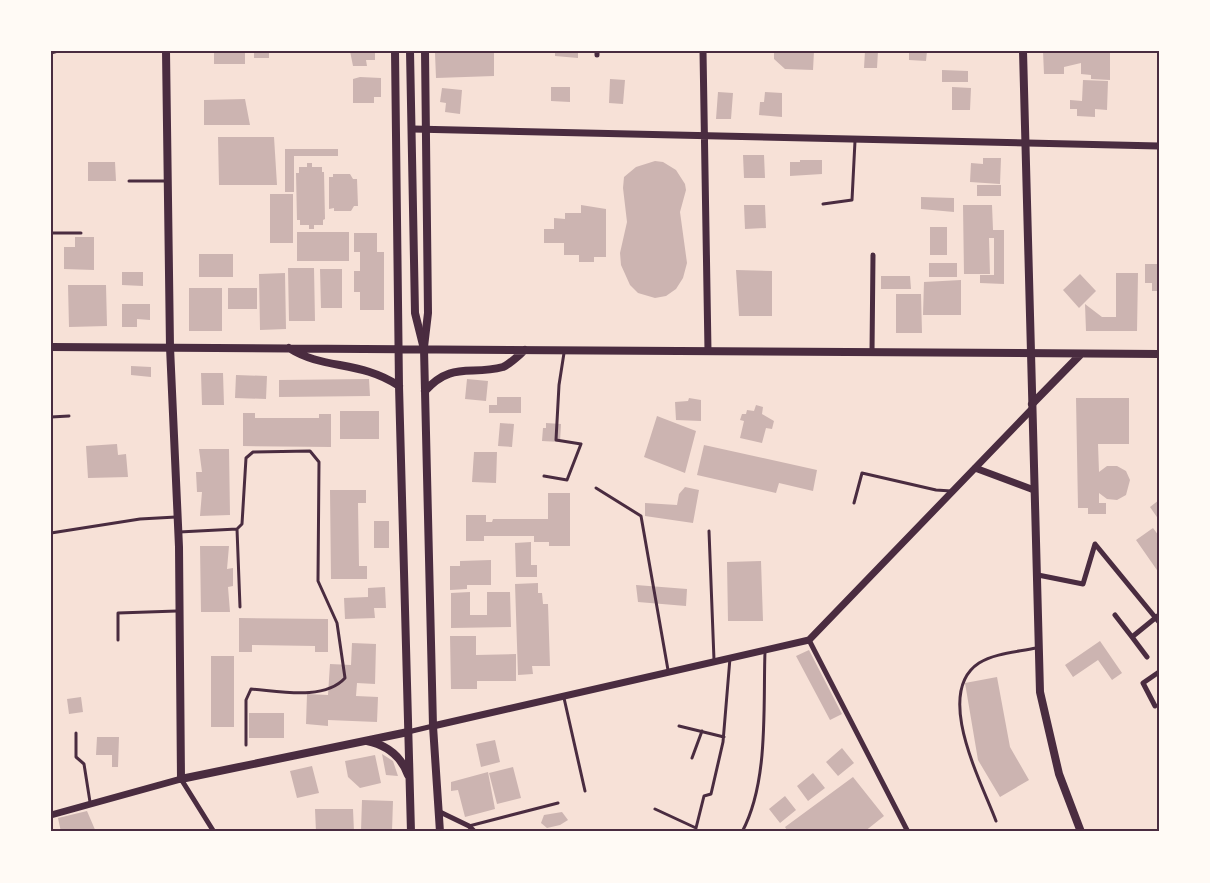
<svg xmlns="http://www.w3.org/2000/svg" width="1210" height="883" font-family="Arial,sans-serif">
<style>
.building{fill:#ccb4b1}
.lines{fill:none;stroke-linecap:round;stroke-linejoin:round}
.service{stroke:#4a2c40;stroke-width:3}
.minor{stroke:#4a2c40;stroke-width:5}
.tertiary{stroke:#4a2c40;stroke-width:7}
.secondary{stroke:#4a2c40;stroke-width:8}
.primary{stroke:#4a2c40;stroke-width:8}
.neatline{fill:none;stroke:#4a2c40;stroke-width:2}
</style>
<rect width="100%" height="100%" fill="#f7e1d7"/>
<path class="building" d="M214,51H245V64H214Z
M254,51H269V58H254Z
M350,51H375V60H366L367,66H353Z
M494,51V76L436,78L435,53Z
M555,51H578V58L555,56Z
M774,51H814L813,70L785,69L774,59Z
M865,51H878L877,68H864Z
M909,51H927L926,61L909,60Z
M1043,51H1110V80L1091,79V75L1081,74V63L1064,67V74H1044Z
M942,70L968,71V82H942Z
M360,77L381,78V97H374V103H353V79Z
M610,79L625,80L623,104L609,103Z
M1083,80L1108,81L1107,110L1095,109V117L1077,116V109H1070V100L1082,101Z
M551,87H570V102L551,101Z
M952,87L971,88L970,110H952Z
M442,88L462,90L460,114L445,112L446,103L440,102Z
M718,92L733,93L731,119H716Z
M765,92L782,93V117L759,115L760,102H764Z
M245,99L250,125H204V100Z
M218,137H274L277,185H219Z
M285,149H338V156H294V192H285Z
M743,155H764L765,178H744Z
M983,158H1001L1000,184L970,182L971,163L983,164Z
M800,160H822V174L790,176V162H800Z
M655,161L663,162L676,170L685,184L686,190L680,212L687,263L683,278L676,289L666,296L655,298L638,293L630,285L621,265L620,253L627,222L623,188L624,177L636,167Z
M88,162H115L116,181H88Z
M307,163H312V167H322V172H324L325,219L323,220V225H314V229H309V225H300V220H297L296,173H299V167H307Z
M333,174H350L353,179H357L358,206H354L351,211H334V208L329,209V177H333Z
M977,185H1001V196H977Z
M270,194H293V243H270Z
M921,197L954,198V212L921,209Z
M581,205L606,209V257H594V262H579V255H564V243H544V229H554V218L565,219V213H581Z
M744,205H765L766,228L745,229Z
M963,205H992L993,230H1004V284L980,283V275H994V238H989L990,274H964Z
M930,227H947V255H930Z
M297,232H349V261H297Z
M354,233H377V252H384V310H360V292H354V271H360V252H354Z
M75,237H94V270L64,269V247H75Z
M199,254H233V277H199Z
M929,263H957V277H929Z
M1145,264H1159V291H1152V283H1145Z
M288,268H314L315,321H289Z
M320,269H342V308H321Z
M736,270L772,271V316H739Z
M122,272H143V286L122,285Z
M285,273L286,329L260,330L259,274Z
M1116,273H1138L1137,331H1086L1085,304L1102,317H1116Z
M1080,274L1096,291L1079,308L1063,290Z
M881,276H910L911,289H881Z
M961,280V315H923L924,282Z
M68,285H106L107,326L69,327Z
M189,288H222V331H189Z
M228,288H257V309H228Z
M896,294H921L922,333H896Z
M122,304H150V320L137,319V327H122Z
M131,366L151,367V377L131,375Z
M201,373H223L224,405H202Z
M236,375L267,376L266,399L235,398Z
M369,379L370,396L279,397V380Z
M467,379L488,381L486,401L465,399Z
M497,397H521V413H489V405H497Z
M689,398L701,400V421L676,420L675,402L688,401Z
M1076,398H1129V444H1098L1099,472L1107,466H1117L1126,471L1130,480L1126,495L1117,500L1107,499L1099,493V503H1106V514H1088V508H1078Z
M756,405L763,407L762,414L774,421L772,429L766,428L762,443L740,438L744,421L740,420L742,414H746L747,410L754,411Z
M340,411H379V439H340Z
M243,413H255V418H319V414H331V447L243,446Z
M657,416L696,431L685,473L644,457Z
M500,423L514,424L512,447L498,446Z
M546,423L561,424L560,442L542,441L543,428H546Z
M117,444L118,455L126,454L128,477L88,478L86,446Z
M704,445L817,470L813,491L779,483L776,493L697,475Z
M199,449H229L230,515L200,516L202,492H197L196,472H202Z
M474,452H497L496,483L472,482Z
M685,487L699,490L693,523L645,516V503L677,505L679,494Z
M330,490H366V503H358L359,566H367V579H331Z
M548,493H570V546H549V542H534V536H484V541H466V515H486V522H492L493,519H548Z
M1159,500V520L1150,507Z
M374,521H389V548H374Z
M1153,528L1159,536V573L1136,540Z
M531,542V565H537V577H516L515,543Z
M200,546H229L227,569L233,568V586L228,587L230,612H201Z
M491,560V585H467V589L450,590V566H460V561Z
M761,561L763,621H728L727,562Z
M538,583V593H542L543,604H548L550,666H532L533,674L518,675L515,584Z
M636,585L687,589L686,606L638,602Z
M385,587L386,608H374L375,618L345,619L344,598L368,597V588Z
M470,592V615H487V592H510L511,627L451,628V593Z
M239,618L328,619V652H315V646L252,645V652H239Z
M450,636H476V655L516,654V681H477V689H451Z
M1100,641L1122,673L1112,680L1098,660L1073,677L1065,665Z
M352,643L376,644L375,684L357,683L356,696L378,697L377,722L328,720V726L306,724L307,694L328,695L330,664L351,665Z
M809,650L842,714L830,720L796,656Z
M211,656H234V727H211Z
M997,677L1010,747L1029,780L1000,797L978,760L965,683Z
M81,697L83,712L69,714L67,699Z
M249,713H284V738H249Z
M97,737H119L118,767H112V755H96Z
M495,740L500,762L481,767L476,744Z
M842,748L854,763L838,776L826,762Z
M382,754L393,761L398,776L386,775Z
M375,755L381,783L360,788L348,777L345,761Z
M312,766L319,793L297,798L290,771Z
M513,767L521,798L497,804L489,773Z
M488,772L495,809L465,817L458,790L451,791V782Z
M813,773L825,788L808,801L797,786Z
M853,777L884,816L864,832H788L785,827Z
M785,796L796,810L780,823L769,809Z
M362,800L393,801L392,831H361Z
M315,809H353L354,832H316Z
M87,811L96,832H61L58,818Z
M562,812L568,820L560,825L547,828L541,823L544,815Z"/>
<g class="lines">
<path class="service" d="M51,53L58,51
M129,181H166
M823,204L852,200L855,141
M51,233H81
M51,417L69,416
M544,476L567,480L581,444L556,440L559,385L564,353
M596,488L641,516L668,670
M854,503L862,473L936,490L951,491
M237,529L240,607
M709,531L714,660
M179,532L237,529L242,524L246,458L253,452L310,451L319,462L318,581L337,623L345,678C324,701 279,691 251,689L246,700V745
M51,533L140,519L176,517
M118,640V613L177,611
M564,698L585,791
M679,726L724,737
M76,733V757L84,764L90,802
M692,758L702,731
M655,809L696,828L704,796L711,794L723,742L730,658
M996,821C982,783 933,693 979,663C995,653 1018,652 1036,648
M469,826L558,803
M742,832C769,782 763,707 765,651"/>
<path class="minor" d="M597,55V51
M872,352L873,255
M1038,575L1083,584L1095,544L1159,622
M1115,615L1132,637
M809,640L908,832
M1147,657L1132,637L1159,615
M1155,706L1143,683L1159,672
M408,732L433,726
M181,779L214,832
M440,812L469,826L475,832"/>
<path class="tertiary" d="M703,51L708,351
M413,129L1159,146
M975,468L1034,490
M433,726L809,640L1032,409
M51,815L181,779"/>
<path class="secondary" d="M166,51L170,347L179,547L181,779L408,732
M1023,51L1040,692L1059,774L1081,832
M424,347L428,313L425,51"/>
<path class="primary" d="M395,51L399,386L411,832
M410,51L415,313L424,349L433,726L440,832
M51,347L1159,354
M289,348C323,370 360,360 399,386
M425,391C452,361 470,376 503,367C510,364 519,355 525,350
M1032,404L1081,354
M367,741C387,745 401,756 408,775"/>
</g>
<rect width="1210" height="883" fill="none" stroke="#fffaf5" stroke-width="105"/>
<rect x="52" y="52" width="1106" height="778" class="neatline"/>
</svg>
